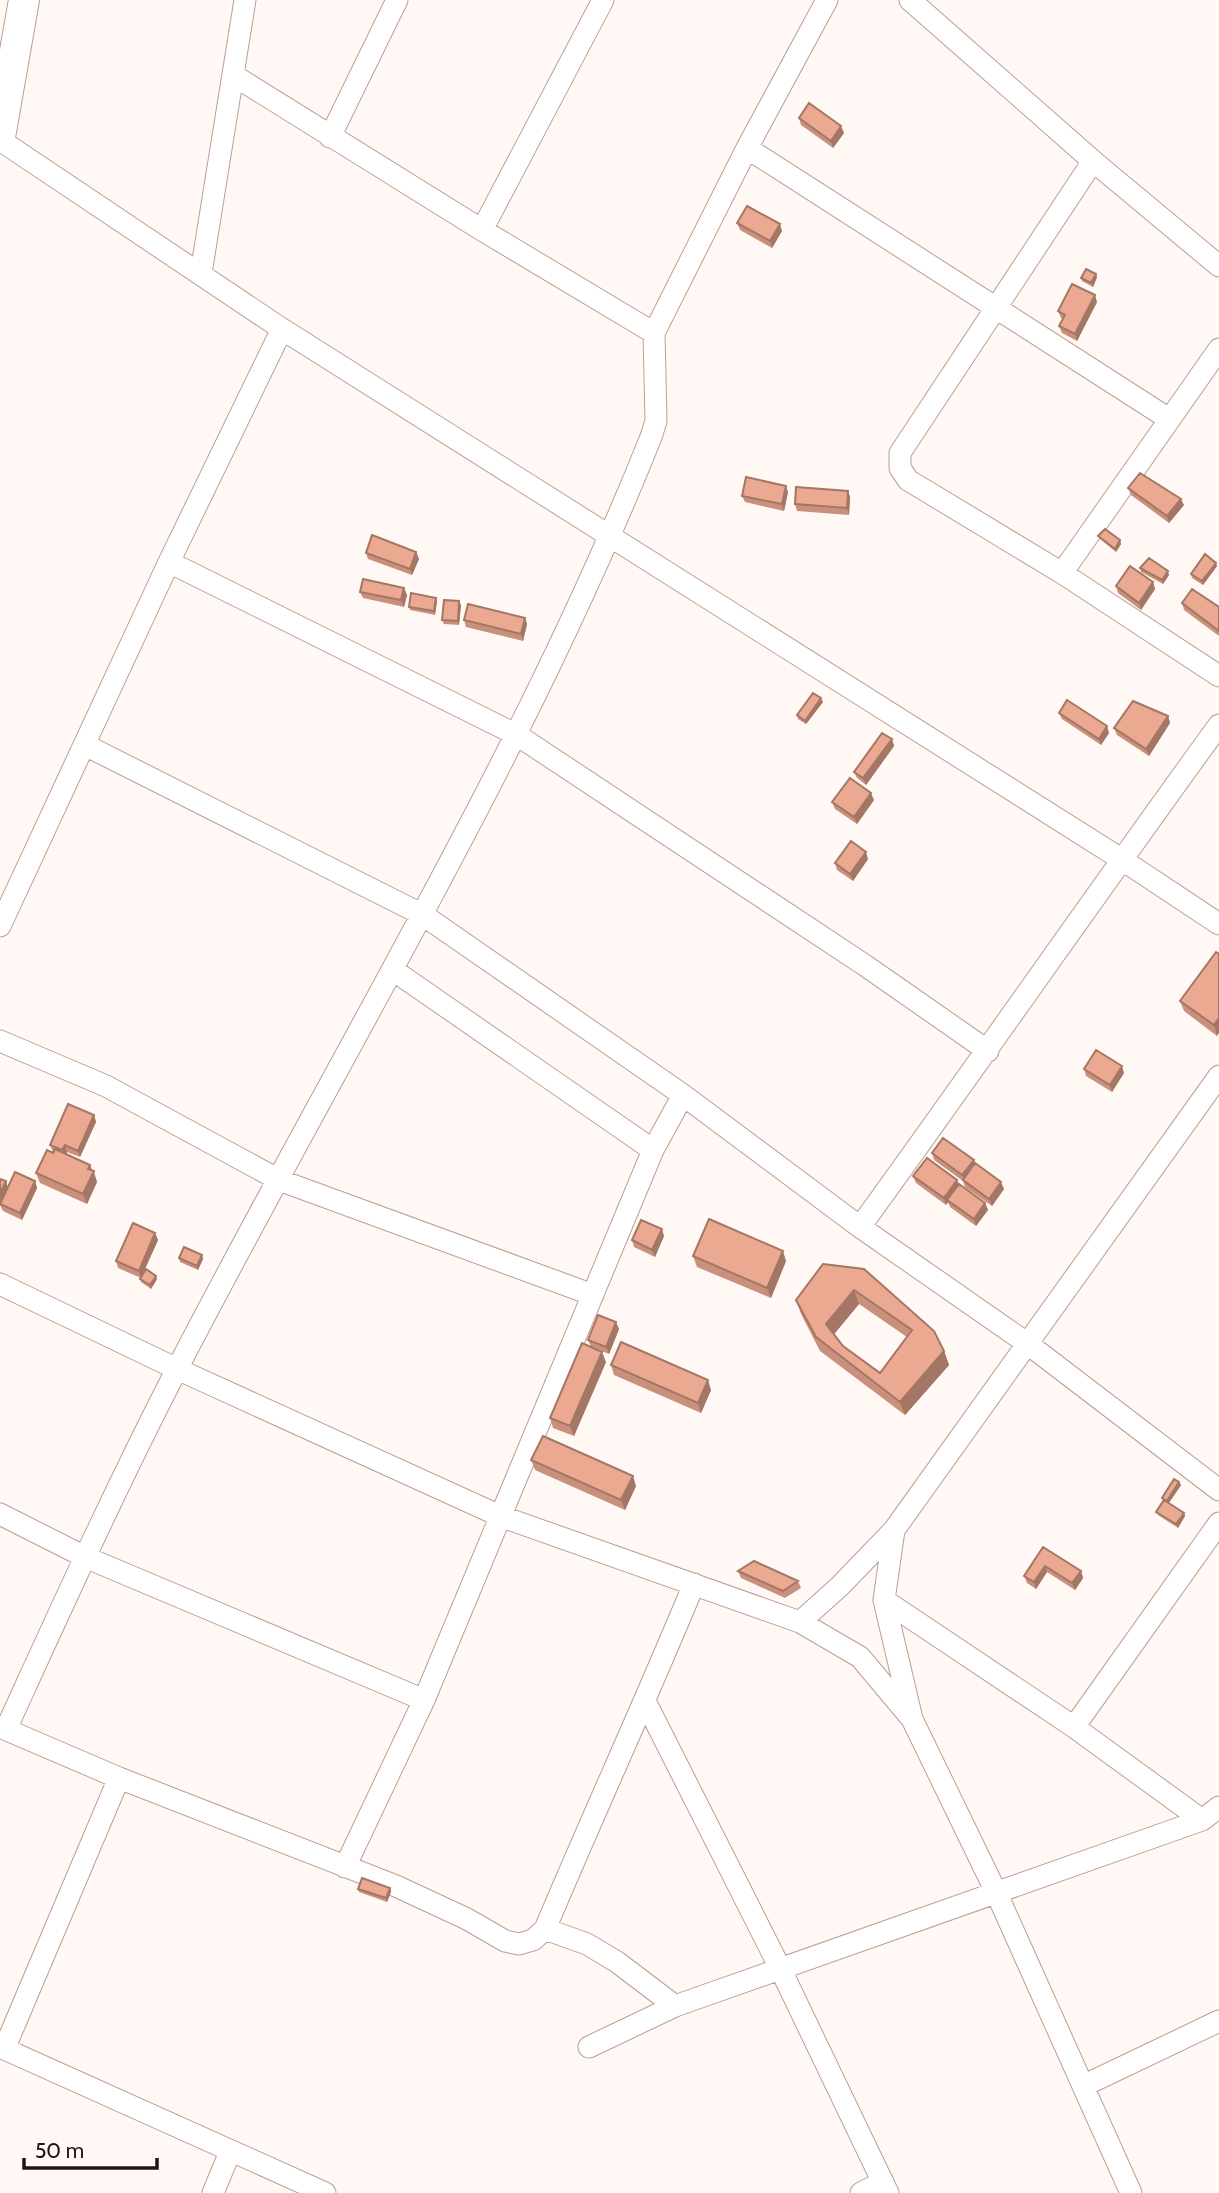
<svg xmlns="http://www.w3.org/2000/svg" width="1219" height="2193" font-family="Cabin,sans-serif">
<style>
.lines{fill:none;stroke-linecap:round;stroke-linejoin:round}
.street-casing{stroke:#bd9e92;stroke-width:23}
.secondary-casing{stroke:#bd9e92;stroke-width:32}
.street{stroke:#fff;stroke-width:21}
.secondary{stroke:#fff;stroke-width:30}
.wall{fill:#c9917c;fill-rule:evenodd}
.shaded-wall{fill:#a47665}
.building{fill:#eaa990;stroke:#a47665;stroke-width:2;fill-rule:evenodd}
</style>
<rect width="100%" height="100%" fill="#fff8f5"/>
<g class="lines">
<g class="street-casing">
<path id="street" d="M910,0L1093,161L1219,266
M233,75L482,230L654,333
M330,137L397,0
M0,140L282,329L1121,859L1219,924
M747,148L1169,419
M1093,161L900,453V468L908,480L1062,573L1219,676
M482,230L603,0
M201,273L245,0
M169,562L517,735L866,966L988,1051
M1062,573L1219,349
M85,745L423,915L683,1095L860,1227L1028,1344L1219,1490
M0,926L169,562L282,329
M393,970L653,1150
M0,1041L106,1086L279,1180L593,1295
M860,1227C981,1060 1098,891 1219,725
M0,1284L177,1369L500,1516L800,1622L860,1657L912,1719
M0,1514L85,1557L424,1700L653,1150L683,1095
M894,1530L884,1600L912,1719L996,1892L1131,2193
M884,1600L1074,1727L1202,1820
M800,1622L840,1586L894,1530L1219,1076
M645,1701L780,1968L888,2193
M0,1727L119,1778L396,1886L467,1919L505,1941L519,1944L533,1940L545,1929C594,1813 646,1700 694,1584
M1074,1727L1219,1523
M6,1729C61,1609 116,1487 177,1369C337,1059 521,762 651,437L656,421L654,333L747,148L827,0
M345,1867L424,1700
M545,1929L587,1944L617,1962L675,2006
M0,2047L325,2193
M5,2047L119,1778
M589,2047L675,2006L1202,1820L1219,1807
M1083,2086L1219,2021
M213,2193L230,2152
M861,2193L883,2182"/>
</g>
<g class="secondary-casing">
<path id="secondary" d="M0,137L24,0"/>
</g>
<use href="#street" class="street"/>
<use href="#secondary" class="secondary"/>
</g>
<path class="wall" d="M799,118L844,133L833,148L801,125Z
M737,223L782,231L772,248L740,230Z
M1096,274L1097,277L1093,287L1082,281L1081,278Z
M1097,302L1077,341L1062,333L1059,326L1063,319L1061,318L1058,311Z
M1128,488L1184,505L1169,523L1131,495Z
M848,491L850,497L849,515L797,511L795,504Z
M788,492L784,511L745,502L742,496Z
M1098,536L1120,540L1121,544L1116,552L1100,539Z
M416,552L419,559L412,575L368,559L366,553Z
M1217,566L1203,585L1192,578L1191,574Z
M1140,568L1169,575L1163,584L1141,572Z
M1153,582L1155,589L1141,610L1118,593L1116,586Z
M404,588L407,595L404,607L363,598L360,592Z
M437,601L435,615L410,610L409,607Z
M1182,603L1219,607V636L1184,610Z
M461,605L459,625L444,624L442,620Z
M525,618L527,624L523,641L466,627L464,620Z
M823,702L806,724L798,719L797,715Z
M1059,713L1109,733L1101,745L1062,719Z
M1168,716L1170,723L1149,756L1117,735L1114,728Z
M892,739L894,746L866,785L857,778L854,772Z
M874,800L857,824L835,809L832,802Z
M868,859L853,881L837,870L835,863Z
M1216,952L1217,1036L1184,1011L1180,1001Z
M1084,1069L1124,1073L1112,1092L1086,1076Z
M94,1115L96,1122L80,1157L67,1152L66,1154L94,1171L97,1182L87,1204L40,1183L36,1173L53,1152L50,1145Z
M932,1153L974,1160L975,1163L1004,1189L992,1206L965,1187L963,1181L934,1160Z
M913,1176L959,1184L985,1203L988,1210L976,1226L950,1207L948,1202L946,1205L916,1183Z
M0,1179L6,1181L8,1188L35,1181L37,1188L22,1220L3,1211L0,1205V1206Z
M155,1233L158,1240L142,1275L157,1279L151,1289L141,1282L140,1279L141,1278L118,1268L116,1261Z
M664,1236L655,1257L634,1247L632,1240Z
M202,1255L203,1259L198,1270L180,1262L179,1258Z
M693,1256L786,1261L771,1298L697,1267Z
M864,1269L944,1351L949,1365L905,1415L820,1351L801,1314L796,1300ZM859,1304L907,1337L880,1373L843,1346L834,1334Z
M619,1329L609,1354L591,1347L588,1340Z
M606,1362L574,1436L553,1428L550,1418Z
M611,1365L711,1390L701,1413L614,1375Z
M531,1460L636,1486L625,1510L535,1470Z
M1179,1482L1181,1485L1169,1503L1184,1513L1185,1516L1178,1528L1158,1515L1156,1512L1163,1501L1162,1498Z
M1043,1547L1081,1571L1083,1578L1075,1590L1047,1572L1036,1589L1027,1583L1024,1576Z
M738,1571L798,1581L801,1588L785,1598L741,1578Z
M390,1888L391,1892L387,1902L359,1892L358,1889Z"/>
<path class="shaded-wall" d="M841,126L844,133L833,148L831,141Z
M780,224L782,231L772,248L770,241Z
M1096,274L1097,277L1093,287L1091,283Z
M1095,295L1097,302L1077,341L1075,334Z
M786,486L788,492L784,511L782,504Z
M848,491L850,497L849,515L847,508Z
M1181,499L1184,505L1169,523L1167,516Z
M1120,540L1121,544L1116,552L1115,549Z
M416,552L419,559L412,575L410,569Z
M1216,563L1217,566L1203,585L1202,581Z
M1168,571L1169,575L1163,584L1162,580Z
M1153,582L1155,589L1141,610L1139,603Z
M404,588L407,595L404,607L401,600Z
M436,598L437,601L435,615L434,611Z
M459,601L461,605L459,625L458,621Z
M525,618L527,624L523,641L521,634Z
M821,698L823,702L806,724L805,721Z
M1168,716L1170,723L1149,756L1146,749Z
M1107,726L1109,733L1101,745L1099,739Z
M892,739L894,746L866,785L863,778Z
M871,793L874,800L857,824L854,817Z
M866,852L868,859L853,881L850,874Z
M1219,1018V1033L1217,1036L1214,1025Z
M1122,1066L1124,1073L1112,1092L1110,1085Z
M94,1115L96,1122L80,1157L78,1151Z
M65,1145L67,1152L65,1157L62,1150Z
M974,1160L976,1167L965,1182L962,1175Z
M90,1165L97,1182L87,1204L83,1194L88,1169Z
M957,1180L960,1187L947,1200L948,1202L946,1205L944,1198Z
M6,1181L8,1188L0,1206V1194Z
M35,1181L37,1188L22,1220L20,1213Z
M1001,1182L1004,1189L992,1206L989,1199Z
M985,1203L988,1210L976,1226L974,1219Z
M662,1229L664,1236L655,1257L652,1250Z
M155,1233L158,1240L141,1278L139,1271Z
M783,1251L786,1261L771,1298L767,1288Z
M202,1255L203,1259L198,1270L197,1266Z
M156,1276L157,1279L151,1289L150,1285Z
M854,1290L859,1304L831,1338L826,1324Z
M616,1322L619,1329L609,1354L606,1347Z
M944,1351L949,1365L905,1415L900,1402Z
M602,1352L606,1362L574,1436L570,1426Z
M708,1380L711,1390L701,1413L698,1403Z
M633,1476L636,1486L625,1510L621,1500Z
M1179,1482L1181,1485L1168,1504L1167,1501Z
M1184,1513L1185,1516L1178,1528L1176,1524Z
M1045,1566L1047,1572L1036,1589L1034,1582Z
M1081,1571L1083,1578L1075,1590L1072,1583Z
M390,1888L391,1892L387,1902L386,1898Z"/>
<path class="building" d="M809,103L841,126L831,141L799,118Z
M747,206L780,224L770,241L737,223Z
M1086,269L1096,274L1091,283L1081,278Z
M1072,284L1095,295L1075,334L1059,326L1065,315L1058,311Z
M1140,473L1181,499L1167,516L1128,488Z
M746,477L786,486L782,504L742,496Z
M796,487L848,491L847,508L795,504Z
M1105,529L1120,540L1115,549L1098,536Z
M372,535L416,552L410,569L366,553Z
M1205,554L1216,563L1202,581L1191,574Z
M1149,558L1168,571L1162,580L1140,568Z
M1130,566L1153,582L1139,603L1116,586Z
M363,579L404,588L401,600L360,592Z
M1192,589L1219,607V631L1182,603Z
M411,593L436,598L434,611L409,607Z
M444,600L459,601L458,621L442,620Z
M468,604L525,618L521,634L464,620Z
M813,693L821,698L805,721L797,715Z
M1067,700L1107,726L1099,739L1059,713Z
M1133,701L1168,716L1146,749L1114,728Z
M882,733L892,739L863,778L854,772Z
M850,778L871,793L854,817L832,802Z
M851,841L866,852L850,874L835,863Z
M1216,952L1219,954V1018L1214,1025L1180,1001Z
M1096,1050L1122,1066L1110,1085L1084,1069Z
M68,1104L94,1115L78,1151L65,1145L62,1150L50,1145Z
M943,1138L974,1160L962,1175L932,1153Z
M55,1149L90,1165L88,1169L94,1171L83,1194L36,1173L47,1150L53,1153Z
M927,1158L957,1180L944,1198L913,1176Z
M975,1163L1001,1182L989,1199L963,1180Z
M15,1172L35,1181L20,1213L0,1204Z
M0,1179L6,1181L0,1194Z
M959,1184L985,1203L974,1219L947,1200Z
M709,1219L783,1251L767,1288L693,1256Z
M641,1220L662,1229L652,1250L632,1240Z
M133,1223L155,1233L139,1271L116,1261Z
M184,1247L202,1255L197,1266L179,1258Z
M823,1264L864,1269L934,1331L944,1351L900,1402L816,1337L796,1300ZM854,1290L912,1330L880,1373L843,1346L826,1324Z
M146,1269L156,1276L150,1285L140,1279Z
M598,1315L616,1322L606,1347L588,1340Z
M621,1342L708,1380L698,1403L611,1365Z
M582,1343L602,1352L570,1426L550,1418Z
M543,1436L633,1476L621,1500L531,1460Z
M1174,1479L1179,1482L1167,1501L1162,1498Z
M1164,1500L1184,1513L1176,1524L1156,1512Z
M1043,1547L1081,1571L1072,1583L1045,1566L1034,1582L1024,1576Z
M754,1561L798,1581L783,1591L738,1571Z
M362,1878L390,1888L386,1898L358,1889Z"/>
<path d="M24 2158v10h133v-10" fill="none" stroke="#201511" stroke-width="3.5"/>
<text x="35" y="2158" font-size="21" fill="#201511" stroke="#fff8f5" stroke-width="5" paint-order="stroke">50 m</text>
</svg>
